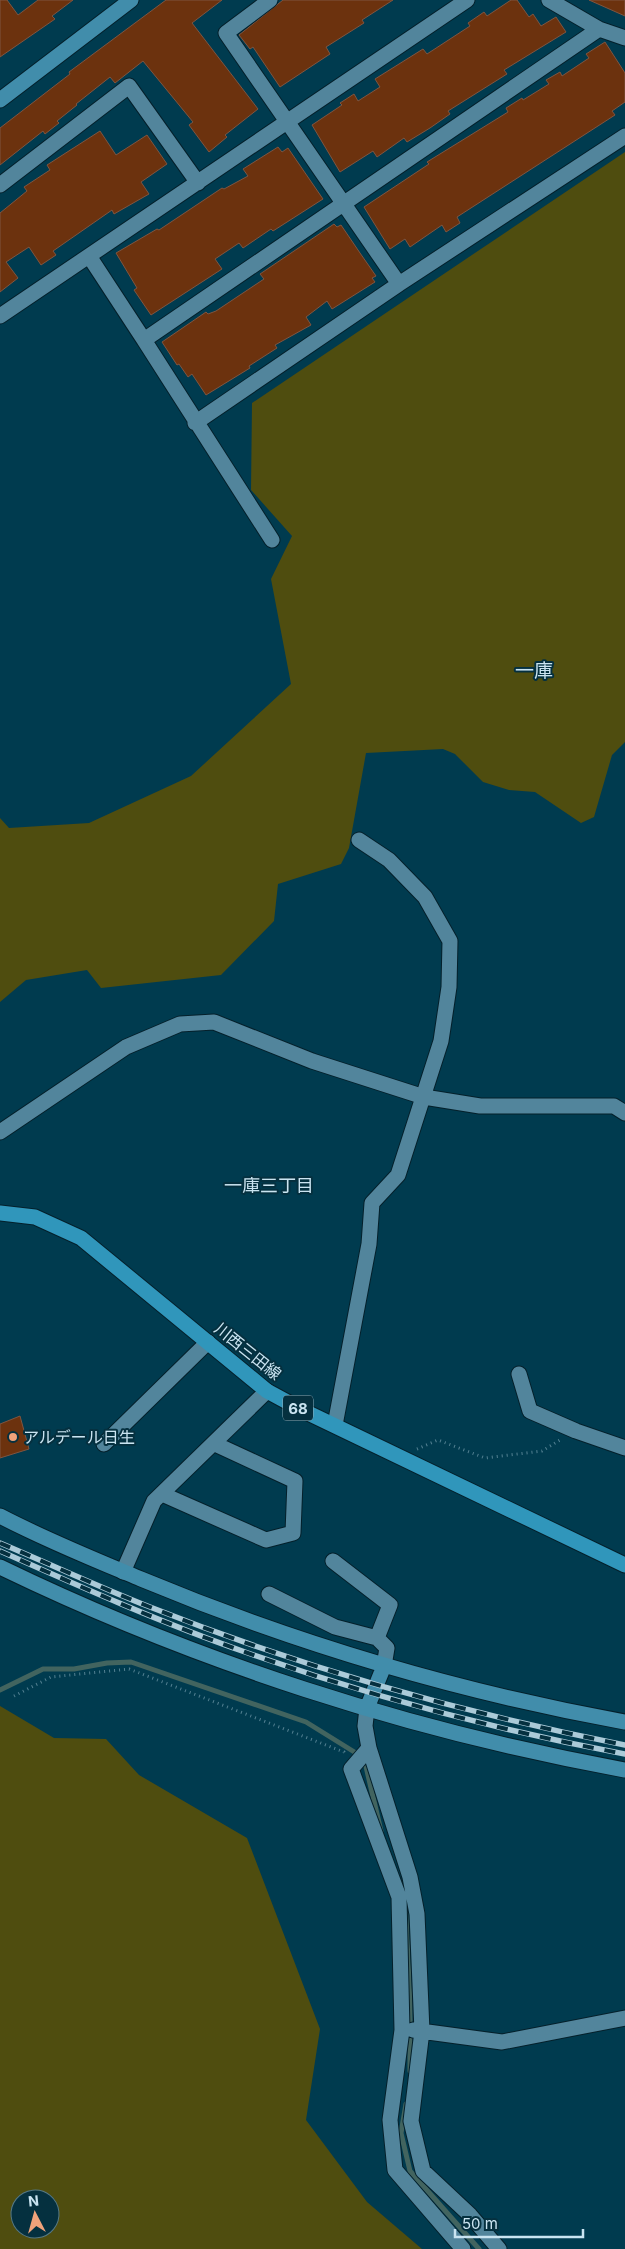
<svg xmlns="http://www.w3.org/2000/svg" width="625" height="2249" font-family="Inter,'Noto Sans JP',sans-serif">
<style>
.green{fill:#4f4d0f;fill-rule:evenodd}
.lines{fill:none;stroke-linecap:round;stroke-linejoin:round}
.stream{stroke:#42645f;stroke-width:5}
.building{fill:#6c320e;stroke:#7f5540}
.street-casing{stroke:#04202b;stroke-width:17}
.secondary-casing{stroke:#04202b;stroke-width:17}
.primary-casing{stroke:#04202b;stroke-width:17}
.path{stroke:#538192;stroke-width:3;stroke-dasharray:1 4;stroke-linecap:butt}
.street{stroke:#52859c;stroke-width:15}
.secondary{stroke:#418dab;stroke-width:15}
.primary{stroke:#3096bb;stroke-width:15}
.rail-casing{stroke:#abcad8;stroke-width:5.5}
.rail{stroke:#05303f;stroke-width:4;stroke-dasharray:11;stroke-linecap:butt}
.poi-dot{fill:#f0a27a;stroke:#05303f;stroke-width:2}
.labels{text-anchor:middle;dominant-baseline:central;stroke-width:4;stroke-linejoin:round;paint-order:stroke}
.shield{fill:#05303f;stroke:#8faebc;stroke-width:1}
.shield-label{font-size:15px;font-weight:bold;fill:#cae4f1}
.street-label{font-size:16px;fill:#cae4f1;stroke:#05303f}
.poi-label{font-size:16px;fill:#cae4f1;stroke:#05303f;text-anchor:start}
.neighbourhood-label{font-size:18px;fill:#cae4f1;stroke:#05303f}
.quarter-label{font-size:19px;fill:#cae4f1;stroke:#05303f}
</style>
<rect width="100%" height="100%" fill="#003b4f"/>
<path class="green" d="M625,152V742L612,755L594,817L581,823L535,792L509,790L483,782L455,754L443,749L366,753L349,848L341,864L278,884L274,921L221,975L101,988L87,970L26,980L0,1002V818L9,828L89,823L191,776L291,684L271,579L292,536L251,490L252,403Z
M0,1706L54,1738L106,1739L139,1775L247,1838L320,2029L306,2120L367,2202L422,2249H0ZM20,2199H50V2229H20Z"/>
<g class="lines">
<path class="stream" d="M0,1690L43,1669H74L107,1663L131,1662L306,1722L364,1758L381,1831
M405,1895L410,2003V2071
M406,2104L401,2133L410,2171L479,2249"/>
</g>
<path class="building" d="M0,0H7L18,15L38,0H73L52,16L55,19L0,57Z
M166,0H222L192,23L258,109L225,135L227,137L209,152L189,125L193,122L143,61L115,83L110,77L76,104L77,105L57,121L59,123L45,134L43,131L0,165V128L70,74L69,72Z
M283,0H393L362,20L364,23L326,47L330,54L280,87L253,47L250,49L239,35Z
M511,0H517L529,17L533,14L541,26L556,17L566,32L504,70L507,74L448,111L450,114L430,128L407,142L404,138L377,157L373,151L340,172L312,125L342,105L340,103L354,94L358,101L380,87L375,79L423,49L427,54L470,26L468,23L484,12L487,16Z
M589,0H625V16Z
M605,42L625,73V102L612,111L615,115L457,217L460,223L446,232L442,225L410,247L405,239L390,249L364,207L429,164L427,162L508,112L506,108L522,98L523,100L549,84L546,80L560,72L562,76L589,58L586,54Z
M100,131L116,155L147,135L167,164L141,182L149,194L114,214L112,210L53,251L56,255L41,265L29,247L6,262L18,278L0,292V213L27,191L24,187L50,170L47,165Z
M278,147L282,152L288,148L323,199L273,231L271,229L243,248L239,243L215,259L222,269L151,315L134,290L137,288L116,253L157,229L159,230L222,188L224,189L248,176L243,169Z
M334,224L337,227L341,225L360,253L376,276L372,278L375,282L332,309L327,301L306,317L311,325L275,345L277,348L249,366L250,368L206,395L192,374L188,377L179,364L177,365L162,342L206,312L208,314L216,311L264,279L260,274Z
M20,1416L29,1449L0,1458V1424Z"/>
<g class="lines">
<g class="street-casing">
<path id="street" d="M270,0L226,33L399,284L625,136
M549,0L599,29L625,38
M0,185L129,86L198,183
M89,256L144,340
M0,316L467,0
M195,423L399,284
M272,540L144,340L599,29
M0,1132L126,1047L180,1024L214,1022L312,1061L424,1097L480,1106H614L625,1113
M519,1374L530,1411L576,1431L625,1448
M335,1425L369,1244L372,1203L398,1175L441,1041L449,987L450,941L425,897L389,860L359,840
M104,1444L208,1342
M162,1494L266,1540L293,1533L295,1481L215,1444
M333,1561L390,1605L377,1638
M123,1572L154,1501L267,1391
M269,1594L335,1627L377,1638L387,1648L384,1666
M367,1708L365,1726L369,1748L410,1877L417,1914L422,2031L411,2121L423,2171L470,2215L499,2249
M369,1748L351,1769L399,1897L402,2030L390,2120L395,2170L463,2249
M413,2030L502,2042L625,2018"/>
</g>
<g class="secondary-casing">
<path id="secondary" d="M0,100L131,0
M0,1516C46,1540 93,1559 141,1579C297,1644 459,1692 625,1722
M0,1567C196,1662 410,1731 625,1770
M367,1708L384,1666"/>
</g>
<g class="primary-casing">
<path id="primary" d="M0,1213L35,1217L81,1238L267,1391L304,1411L625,1565"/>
</g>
<path class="path" d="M417,1449L438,1440L485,1458L542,1451L560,1440
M14,1696L51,1677L129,1669L344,1752L345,1755"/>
<use href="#street" class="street"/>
<use href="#secondary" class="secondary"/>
<use href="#primary" class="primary"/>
<g class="rail-casing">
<path id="rail" d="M0,1543C50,1564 99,1587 150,1607C304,1668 462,1713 625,1745
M0,1551C81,1587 162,1623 245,1652C369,1696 496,1730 625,1754"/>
</g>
<use href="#rail" class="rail"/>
</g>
<circle class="poi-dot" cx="13" cy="1437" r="5"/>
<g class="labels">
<rect class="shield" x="283" y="1395.5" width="30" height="25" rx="4"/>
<g class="shield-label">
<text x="298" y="1408">68</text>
</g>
<g class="street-label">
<text transform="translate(248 1351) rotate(39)">川西三田線</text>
</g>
<g class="poi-label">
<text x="23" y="1437">アルデール日生</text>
</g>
<g class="neighbourhood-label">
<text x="269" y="1185">一庫三丁目</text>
</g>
<g class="quarter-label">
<text x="534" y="670">一庫</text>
</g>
</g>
<g transform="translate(35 2214) rotate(354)"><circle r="24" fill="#05303f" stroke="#547886"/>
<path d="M0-4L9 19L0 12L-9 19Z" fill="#f0a27a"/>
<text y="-8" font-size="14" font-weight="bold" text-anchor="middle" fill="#cae4f1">N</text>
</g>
<path d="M455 2229v8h128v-8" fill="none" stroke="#cae4f1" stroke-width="2.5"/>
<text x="462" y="2229" font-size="15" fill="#cae4f1" stroke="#05303f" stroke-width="4" paint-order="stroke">50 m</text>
</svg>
